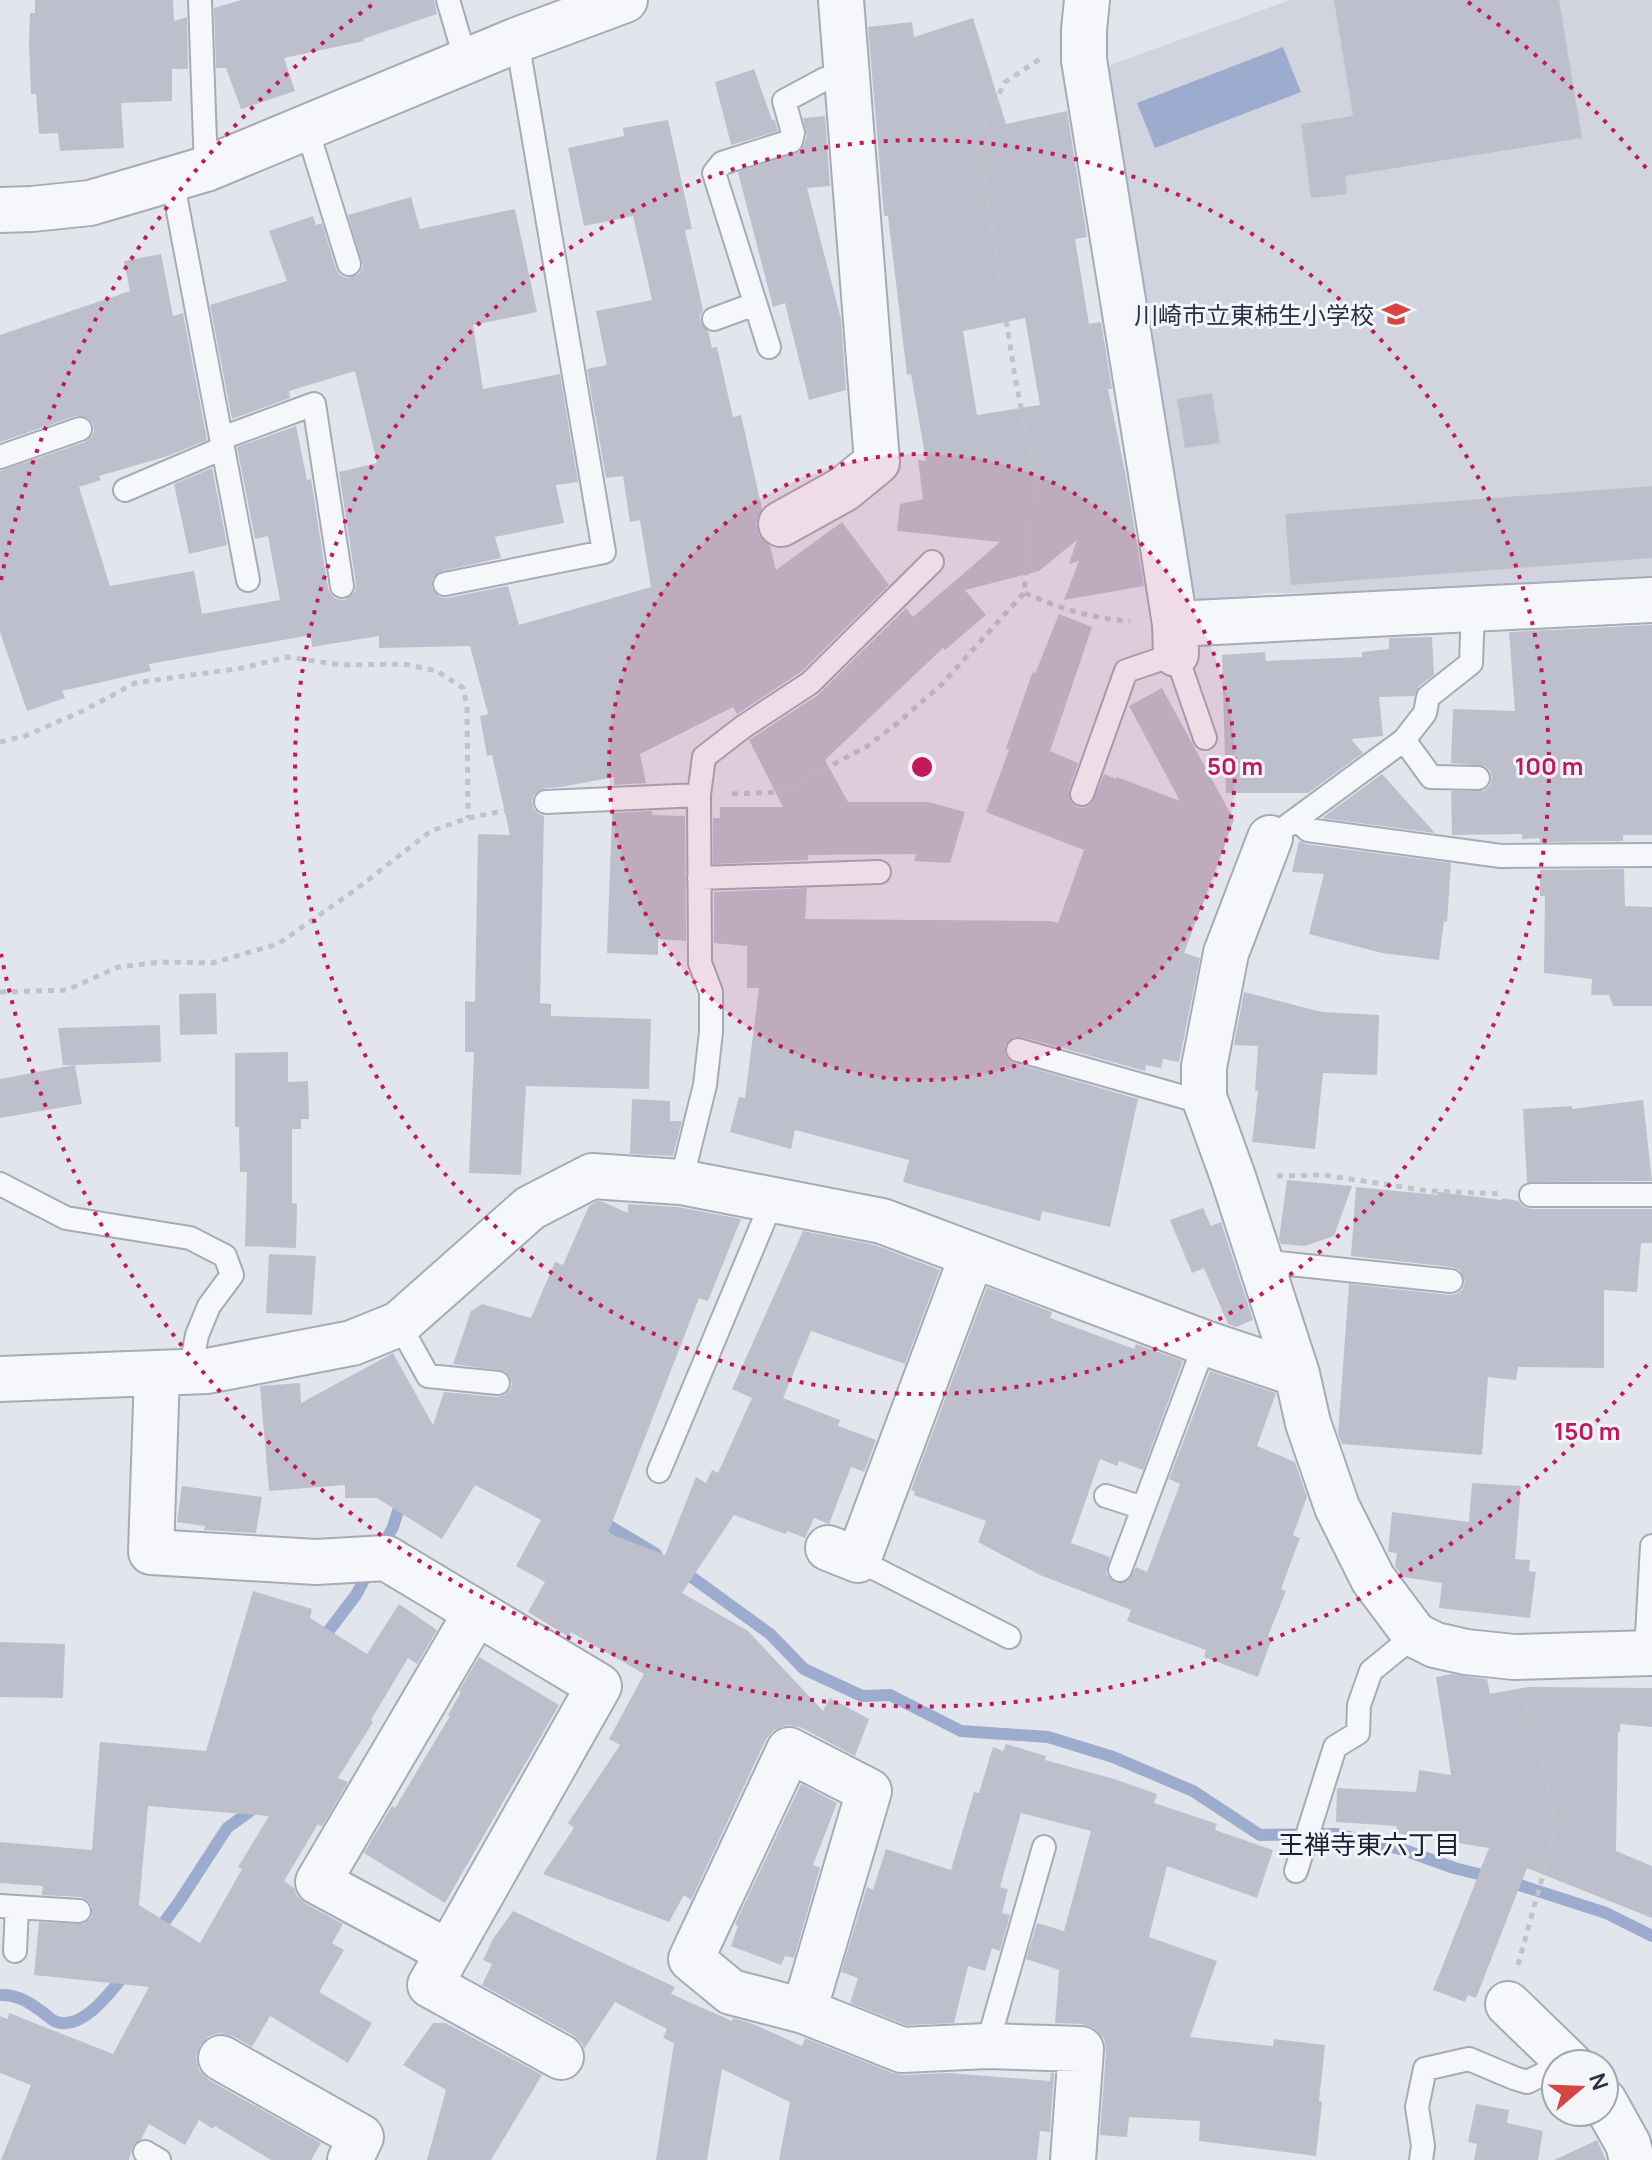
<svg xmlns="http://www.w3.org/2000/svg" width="1652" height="2160" font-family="Manrope,'Noto Sans JP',sans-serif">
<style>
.built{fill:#d1d4de}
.water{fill:#9cacce}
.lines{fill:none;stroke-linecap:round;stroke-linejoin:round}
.stream{stroke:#9cacce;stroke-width:12}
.building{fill:#bdc0cc;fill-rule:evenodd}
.lane-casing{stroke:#a7abb7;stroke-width:26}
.street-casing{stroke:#a7abb7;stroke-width:48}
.path{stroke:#c1c3cb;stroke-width:5;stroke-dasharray:6 6;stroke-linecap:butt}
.lane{stroke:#f6f7fa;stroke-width:22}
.street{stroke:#f6f7fa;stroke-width:44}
.ring{fill:none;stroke:#c2185b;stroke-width:4;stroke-dasharray:4 8}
.labels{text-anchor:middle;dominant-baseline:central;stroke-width:6;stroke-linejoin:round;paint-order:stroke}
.poi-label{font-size:24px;fill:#292f46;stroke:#f3f5f9;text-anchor:end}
.neighbourhood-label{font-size:26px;fill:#1c2037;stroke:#f3f5f9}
.centre{fill:#c2185b;stroke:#f3f5f9;stroke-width:4}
.ring-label{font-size:24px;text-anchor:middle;font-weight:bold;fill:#c2185b;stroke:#f3f5f9;stroke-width:6;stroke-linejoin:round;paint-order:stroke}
</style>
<rect width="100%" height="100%" fill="#e3e5ec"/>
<path class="built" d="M1290,0H1652V586L1388,593H1264L1188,608L1099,69Z"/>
<path class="water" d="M1283,47L1301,92L1155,148L1137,103Z"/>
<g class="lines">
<path class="stream" d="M596,1518L656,1554
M380,1551L393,1527L402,1498
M682,1570L770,1634L804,1669L862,1696L890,1695L961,1731L1048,1737L1113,1757L1193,1791L1260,1835L1337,1834L1404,1850L1454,1868L1507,1881L1606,1913L1652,1936
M323,1643L327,1633L356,1595L371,1567
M157,1932L179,1902L227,1828L260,1804
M0,1995C16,1994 29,2002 41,2011C46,2014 52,2021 57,2022C83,2031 112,1990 127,1972"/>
</g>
<path class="building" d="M35,0H173L174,21L187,17L188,69H172V101L121,103L124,148L60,151L58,133L39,134L36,94H31L29,43L30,13H35Z
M241,0H434L437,14L363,39L364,41L284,58L295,91L241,109L226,68H216L214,8Z
M1334,0H1559L1582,138L1345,176L1347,194L1311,198L1301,124L1353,116Z
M973,18L1006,124L1067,111L1087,237L1075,239L1089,324L1101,322L1112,389H1108L1126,477L1144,586L1064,600L1079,561L1069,564L1077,540L1039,571L965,590L986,615L945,650L943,648L825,760L848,802H928L965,812L950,863L914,861L916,854L808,855V860L713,864V818H720V807H783L749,740L818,695L906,608L913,617L1000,542L897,531L900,504L923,499L918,460L926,461L911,374L907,375L888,216H884L868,27L912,22L914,37ZM1025,318L1040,405L977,415L963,331Z
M754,69L772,120H775L778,131L731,145L715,82Z
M825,116L830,186L807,188L841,319L846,390L809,400L785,303L773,307L738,172L801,151L807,136L803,118Z
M668,120L692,229L685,230L703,310L700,316L701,323L708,331L712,348L717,347L733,417L741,415L762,509L756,523L759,535L770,546L776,570L842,522L889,585L801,672L737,714L733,707L640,754L646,783L614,785V777L561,787L545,788L534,795L532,802L534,809L539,814L544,816L540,1003L551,1004V1016L651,1019L649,1089L526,1086L521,1175L469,1173L474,1052H465V1001L475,1002L478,834L510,835L492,755L487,756L480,716L488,714L470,646L379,648V636L312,647L311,635L149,664L151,671L62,691L65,698L27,711L0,632V471L85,442L91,437L94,431L93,424L88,418L76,416L0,442V335L130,291L124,261L161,254L173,316L183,313L207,440L168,456L99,476L101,480L79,487L110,586L194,571L202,614L280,600L268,536L255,539L237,447L296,426L307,480L311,479L328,588L331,594L336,599L345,600L355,592L356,584L339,472L377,463L355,371L289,391L290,398L232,419L210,305L287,281L269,231L313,216L316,225L322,223L336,269L340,275L347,278L359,274L363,266L348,215L411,197L420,229L515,209L537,312L473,325L483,389L560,374L578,482L556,485L564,523L495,537L501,558L442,571L432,579V588L440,597L447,598L508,586L519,625L651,587L640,520L630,522L623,476L606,478L587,369L607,365L596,311L652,300L633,216L584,226L568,148L624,136L623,128Z
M1212,393L1220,443L1185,448L1177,399Z
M212,468L227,545L189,554L174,484Z
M1652,486V558L1291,585L1285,514Z
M1059,614L1092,627L1050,751L1078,763L1069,790L1071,802L1077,807L1084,808L1092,804L1104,774L1116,779L1117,777L1180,801L1129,706L1162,688L1234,820L1184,953L1200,958L1179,1062L1163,1059L1161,1068L1146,1065L1145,1071L1022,1037H1014L1005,1045V1054L1009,1060L1014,1063L1138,1099L1110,1227L1042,1211L1040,1221L903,1182L909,1160L795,1130L791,1149L730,1132L739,1097L745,1098L759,988H747V946L714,943V892L807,888L805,919L1050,921L1058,923L1084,850L986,812L1009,750L1006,748L1033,671L1035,674Z
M1652,625V835H1623V841L1540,842V838L1522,839V834L1452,835L1451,791H1484L1490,785L1492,778L1490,771L1485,766L1451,763L1453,709L1515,711L1509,632Z
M1432,637L1434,675L1419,686L1414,696L1379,697L1383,736L1351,739L1363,753L1308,793H1226L1222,655L1265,652L1266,661L1362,657V652L1389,649V638Z
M1382,774L1435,833L1322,818Z
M652,811V815L685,816L686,941L658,939V955L607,953L612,813Z
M1299,841L1306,844L1451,863L1447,922L1444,921L1439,960L1382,953L1309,934L1324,874L1292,872Z
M1624,869L1625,906L1652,907V1006H1613L1609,995H1591L1592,979L1544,973L1545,896H1540V870Z
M1244,992L1322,1012L1379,1015L1377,1075L1323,1073L1315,1149L1252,1142L1258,1091H1255L1258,1046L1234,1045Z
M216,993L217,1034L180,1035L179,994Z
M160,1025L161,1062L75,1065L82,1104L0,1118V1079L75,1065H63L58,1028Z
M288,1052V1082L308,1081L309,1119H301V1129H292V1203L297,1204L296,1248L245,1246L247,1172H240L239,1127H235V1053Z
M632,1099L670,1101V1121H682L673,1156L630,1154Z
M1643,1100L1652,1181L1527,1182L1523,1109L1572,1106V1109Z
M1287,1180L1352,1186L1334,1236L1305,1246L1281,1244L1279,1239Z
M1356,1187L1438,1195V1192L1502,1200L1503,1198L1518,1201L1523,1207L1531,1209H1652V1243H1641L1637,1292L1604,1290V1368L1518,1367L1516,1380L1488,1377L1482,1455L1342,1444L1338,1434L1349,1284L1450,1295L1456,1294L1462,1290L1465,1282L1460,1270L1452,1267L1351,1256Z
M597,1201L603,1202L628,1213V1204L678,1207L741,1219L708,1301L699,1298L608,1533L665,1555L696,1477L706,1483L712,1470L718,1473L752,1398L732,1389L803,1231L875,1245L940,1270L905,1364L811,1331L783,1398L840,1420L838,1426L876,1440L864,1472L851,1467L829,1524L814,1518L805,1538L787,1531L785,1534L734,1515L682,1593L748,1631L823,1711L830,1698L869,1719L855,1756L800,1727L787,1725L774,1730L766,1739L691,1900L684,1895L669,1922L543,1874L574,1828L568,1823L620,1745L609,1739L644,1674L571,1632L569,1637L528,1612L545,1582L516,1566L541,1520L475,1485L442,1539L377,1498H345V1485L269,1491L260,1386L300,1383L301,1403L393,1353L433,1425L444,1392L497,1397L504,1395L510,1390L512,1384L510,1377L505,1371L453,1364L471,1311L482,1304L531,1318L555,1262L563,1265L589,1206Z
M1203,1208L1211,1226L1221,1222L1253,1320L1236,1327L1228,1324L1204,1268L1192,1273L1170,1220Z
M269,1254L316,1256L312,1315L266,1313Z
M987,1287L1052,1312L1050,1318L1134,1349L1136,1344L1183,1361L1143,1470L1119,1461L1117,1466L1100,1459L1071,1543L1110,1557L1106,1573L1110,1579L1116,1583L1128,1581L1136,1567L1147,1572L1180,1484L1169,1479L1210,1371L1276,1393L1257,1446L1295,1462L1307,1497L1293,1535L1300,1538L1281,1589L1286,1591L1268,1636L1272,1638L1258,1677L1204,1657L1206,1650L1127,1621L1131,1610L1040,1575L978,1542L986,1521L914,1495L915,1491L911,1490Z
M1472,1483L1521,1486L1515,1559L1530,1560L1529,1571L1536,1572L1530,1618L1439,1608L1442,1583L1403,1577L1395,1566L1397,1553L1388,1552L1392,1512L1469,1522Z
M182,1486L262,1497L256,1533L204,1530L205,1526L177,1522Z
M253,1591L312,1609L310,1618L367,1654L399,1604L437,1630L417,1664L408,1658L371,1720L373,1722L338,1778L348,1782L322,1827L318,1824L284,1881L294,1888L297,1896L306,1904L343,1924L332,1943L344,1950L319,1992L372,2023L348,2063L270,2016L252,2047L233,2036L220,2033L209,2036L200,2045L196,2057L199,2070L209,2080L321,2143L311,2160H271L215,2126L213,2129L199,2120L185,2145L149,2124L141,2139L133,2146L129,2160H1L31,2085L0,2073V2016L8,2019L9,2013L113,2054L149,1987L34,1975L39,1922L84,1924L91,1918L92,1906L87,1900L81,1897L42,1895L43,1886L0,1883V1842L92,1850L100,1742L206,1751ZM148,1806L269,1816L238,1867L242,1869L200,1943L139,1905Z
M0,1642L65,1644L63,1698L0,1697Z
M479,1657L559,1705L445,1903L364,1853L392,1806L395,1808L450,1716L448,1715L461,1692L459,1691Z
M1451,1674L1487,1679L1490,1694L1528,1687L1652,1688V1727L1620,1724V1732H1618L1616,1851L1652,1866V1918L1527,1868L1476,1998L1468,1995L1465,2002L1433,1990L1489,1848L1396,1833L1397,1826L1336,1822L1337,1788L1416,1792L1419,1770L1451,1775L1436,1677Z
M1006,1744L1046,1756L1045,1760L1111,1778L1157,1794L1154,1803L1217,1824L1215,1830L1273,1850L1257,1898L1167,1866L1149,1937L1217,1961L1190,2037L1273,2046L1274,2039L1325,2045L1319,2101L1322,2102L1316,2156L1199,2141L1200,2121L1129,2117L1127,2137L1100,2135L1106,2051L1104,2039L1094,2028L1082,2024L1055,2023L1059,1970L1026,1959L1037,1923L1064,1931L1091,1831L1021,1813L1000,1887L1008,1889L1002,1913L1010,1915L1000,1951L992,1948L985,1971L968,1966L954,2023L906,2025L850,2003L858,1978L841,1972L867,1887L873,1890L886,1849L951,1870L974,1792L979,1793L993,1747L1003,1751Z
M801,1784L837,1803L813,1865L820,1868L794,1958L785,1956L781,1965L731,1946L738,1926L735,1924Z
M513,1911L675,1987L671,1994L732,2021L733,2018L753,2024L802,2046L805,2038L893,2073L903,2075L948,2073L1050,2081L1051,2073H1054L1050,2132L1040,2131L1037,2160H779L790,2102L722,2069L707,2160H656L674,2043L663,2038L667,2029L615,2002L584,2049L582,2043L573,2035L482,1985L492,1964L483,1960L493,1939Z
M433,2023H445L459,2030L542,2075L491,2160H427L446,2090L403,2065Z
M1476,2104L1509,2110L1507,2123L1543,2131L1538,2160H1474L1477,2144L1468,2142Z
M1597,2140L1606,2160H1554Z"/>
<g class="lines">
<g class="lane-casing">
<path id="lane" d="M200,0L206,169
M448,0L466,61
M307,129L349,264
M172,179L248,580
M714,319L755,304
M769,347L714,173L722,163L791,141L793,133L784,101L825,79L846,74
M222,438L314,404L342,586
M0,457L80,429
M125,490L223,448
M445,584L604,552L517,40
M1404,740L1431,777L1478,778
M1082,794L1126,671L1176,654L1205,738
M546,802L699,795
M1297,819L1308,830L1501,856L1652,855
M1287,826L1404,740L1425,713L1428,697L1471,663L1473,609
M699,878L879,872
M1018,1050L1187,1098L1204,1097
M681,1182L705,1085L711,1032V992L700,963L699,795L704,757L743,727L810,683L932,562
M0,1184L66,1218L190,1238L225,1256L232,1275L209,1306L197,1335L190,1372
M1531,1195H1652
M1260,1261L1451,1281
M399,1324L428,1376L498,1383
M659,1471L773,1199
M1106,1496L1143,1508
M858,1560L1009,1637
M1120,1570L1205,1343
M1646,1652L1652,1546
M1296,1871L1335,1747L1358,1733L1359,1705L1371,1671L1415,1635
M0,1906L79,1911
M15,1951L17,1907
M987,2046L1044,1847
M145,2152L159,2160
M1421,2160L1423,2146L1417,2107L1425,2069L1469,2059L1514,2078L1527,2082L1556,2068"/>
</g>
<g class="street-casing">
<path id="street" d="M1087,0L1084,30V60L1162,541L1175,624L1176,654
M0,210L32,209L90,203L206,169L517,40L625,0
M781,524L844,489L877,462L841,0
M1175,624L1652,600
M1270,838L1226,953L1204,1067V1097L1233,1177L1297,1374L1308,1423L1337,1507L1373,1579L1415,1635L1435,1645L1466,1652L1514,1657L1652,1653
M157,1373L151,1552L316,1562L386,1558L599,1686L430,1985L561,2057
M0,1379L207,1371L352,1343L399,1324L530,1208L592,1176L681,1182L882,1221L1205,1343L1297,1374
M828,1548L858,1560L972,1256
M448,1952L318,1882L476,1613
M1508,2004L1570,2064
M804,2011L869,1791L789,1750L691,1959L731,1992L804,2011L902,2050L987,2046L1081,2049L1073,2160
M221,2058L361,2137L350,2160
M1604,2101L1628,2144L1632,2160"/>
</g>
<path class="path" d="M1025,593C1059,608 1092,619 1130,621
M0,742L25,736L85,710L135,683L242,668L287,657L342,665L404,664L437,671L463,688L467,706L468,818
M732,794L781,792L866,747L894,726L941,685L1024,593L1035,480L1015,377L978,137L1005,82L1043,57
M0,992L67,990L118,967L162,962L212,963L278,944L355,890L431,831L468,818L518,808
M1277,1176L1324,1175L1429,1191L1502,1194
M1518,1965L1557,1824L1525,1700"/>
<use href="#lane" class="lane"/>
<use href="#street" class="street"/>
</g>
<circle cx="922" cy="767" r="313" fill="#c2185b" fill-opacity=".12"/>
<g class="ring">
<circle cx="922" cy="767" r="313"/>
<circle cx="922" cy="767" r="627"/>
<path d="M1647 1365A940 940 0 0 1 1 954M1 580A940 940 0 0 1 376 2M1468 2A940 940 0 0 1 1647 169"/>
</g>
<defs>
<g id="school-bare" transform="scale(2.16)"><path d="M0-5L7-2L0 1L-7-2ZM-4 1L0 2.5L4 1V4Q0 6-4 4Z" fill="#d74542" stroke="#f3f5f9" stroke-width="2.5" paint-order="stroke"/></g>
</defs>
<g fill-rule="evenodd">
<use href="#school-bare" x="1396" y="314"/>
</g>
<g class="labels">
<g class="poi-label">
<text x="1374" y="314">川崎市立東柿生小学校</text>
</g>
<g class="neighbourhood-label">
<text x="1369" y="1844">王禅寺東六丁目</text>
</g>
</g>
<circle cx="922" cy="767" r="12" class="centre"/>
<g class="ring-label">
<text x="1235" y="775">50 m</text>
<text x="1549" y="775">100 m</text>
<text x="1587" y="1440">150 m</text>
</g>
<g transform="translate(1580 2088) rotate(71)"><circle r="38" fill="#f3f5f9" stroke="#a2a6b1" stroke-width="2"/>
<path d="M0-6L14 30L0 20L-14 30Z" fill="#d74542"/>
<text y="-12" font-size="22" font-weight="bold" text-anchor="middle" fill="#292f46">N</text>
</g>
</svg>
